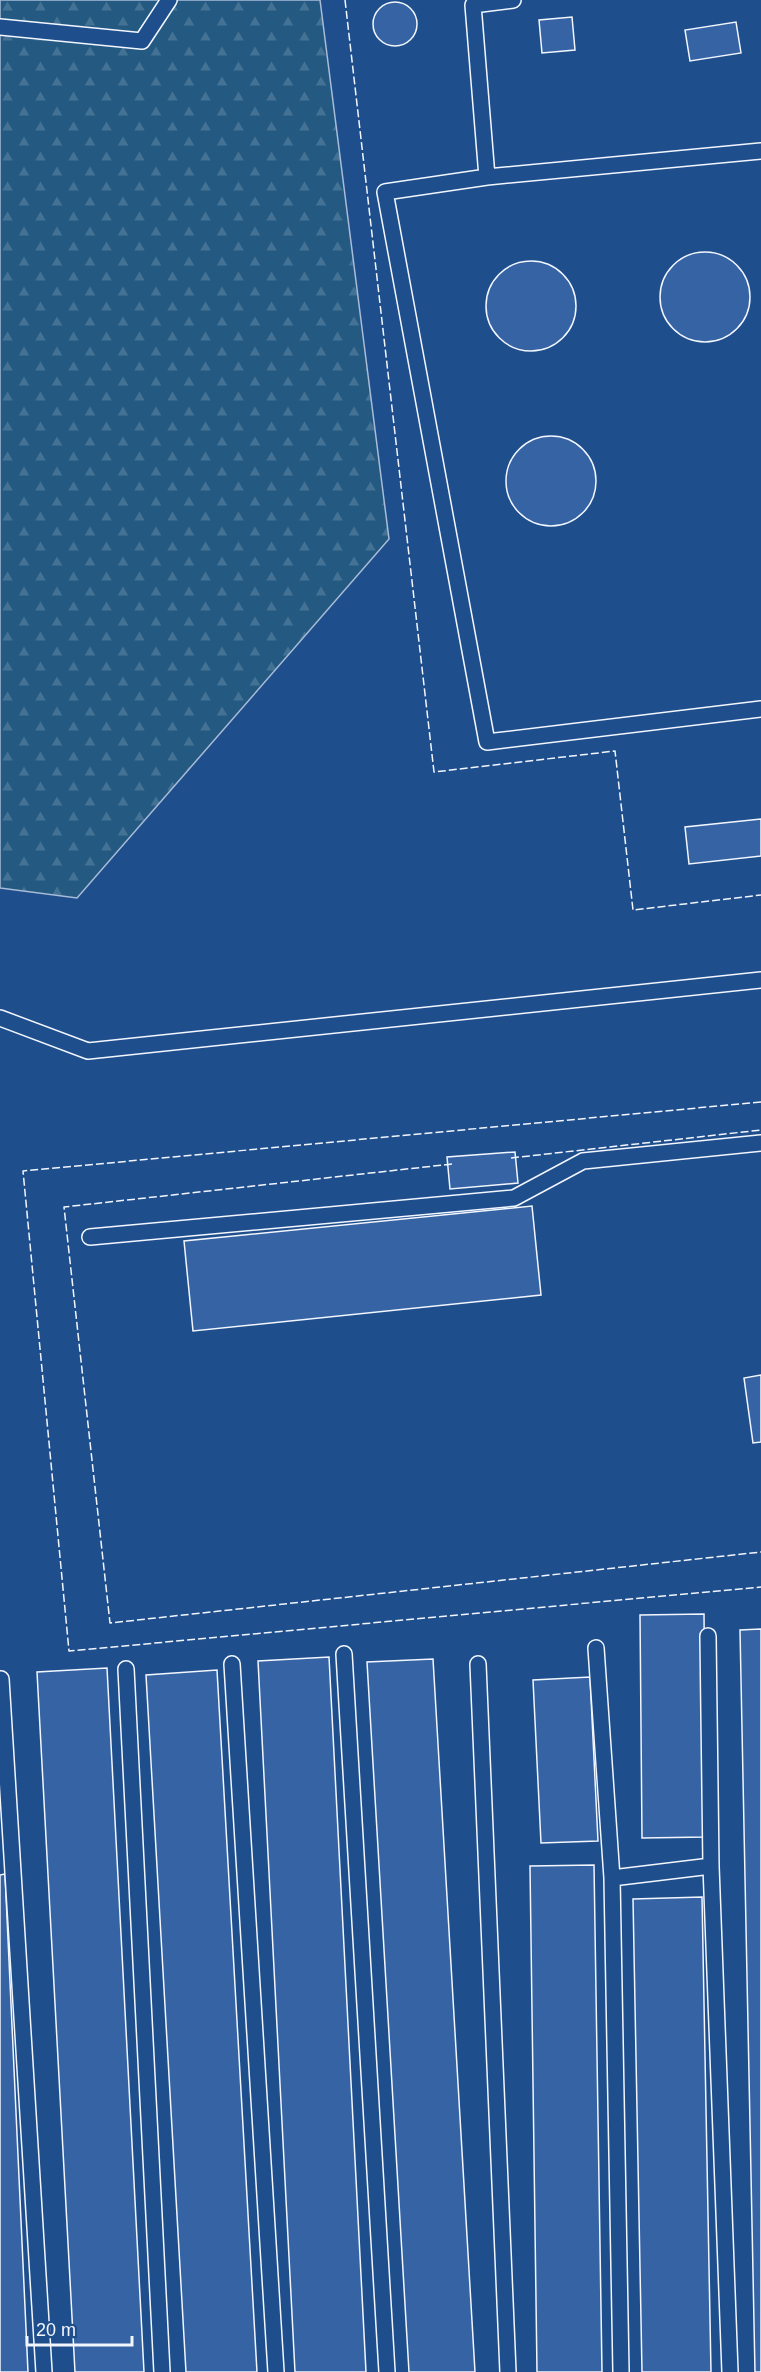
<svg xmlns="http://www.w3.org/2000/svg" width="761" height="2372" font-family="Arial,sans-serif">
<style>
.forest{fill:url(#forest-firs);stroke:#a8bbd7;stroke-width:1.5}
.building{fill:#3563a3;stroke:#f2f6ff;stroke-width:1.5}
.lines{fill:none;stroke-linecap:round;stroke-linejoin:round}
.lane-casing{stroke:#f2f6ff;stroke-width:18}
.lane{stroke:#1f4e8c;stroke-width:15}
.fence{stroke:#f2f6ff;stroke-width:1.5;stroke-dasharray:8 3;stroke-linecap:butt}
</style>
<defs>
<pattern id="forest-firs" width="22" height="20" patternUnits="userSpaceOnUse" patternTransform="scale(1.5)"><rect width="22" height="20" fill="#245a82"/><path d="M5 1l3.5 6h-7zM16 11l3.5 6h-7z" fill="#447295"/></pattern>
</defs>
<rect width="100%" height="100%" fill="#1f4e8c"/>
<path class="forest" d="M0,0H320L389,539L77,898L0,888Z"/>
<path class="building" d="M373 24a22 22 0 1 1 44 0a22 22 0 1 1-44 0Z
M572,17L575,50L542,53L539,20Z
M736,22L741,53L690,61L685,30Z
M660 297a45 45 0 1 1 90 0a45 45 0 1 1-90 0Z
M486 306a45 45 0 1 1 90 0a45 45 0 1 1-90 0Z
M506 481a45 45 0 1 1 90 0a45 45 0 1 1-90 0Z
M761,819V856L689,864L685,827Z
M515,1152L518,1183L450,1189L447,1157Z
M532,1206L541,1295L193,1331L184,1241Z
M761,1375V1442L753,1443L744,1378Z
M704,1614L706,1837L642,1838L640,1615Z
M761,1629V2372H755L740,1630Z
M329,1657L366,2372H295L258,1661Z
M433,1659L475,2372H409L367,1662Z
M107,1668L144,2372H75L37,1672Z
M217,1670L257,2372H186L146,1675Z
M590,1677L598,1841L541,1843L533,1680Z
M594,1865L602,2372H537L530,1866Z
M5,1874L28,2372H0V1875Z
M702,1897L711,2372H642L633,1899Z"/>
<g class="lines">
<g class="lane-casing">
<path id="lane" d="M0,27L142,41L169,0
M761,151L487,177L385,192L487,742L761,709
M487,177L473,5L513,0
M0,1018L88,1051L761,980
M90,1237L514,1198L583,1161L761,1143
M708,1636L711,1866L730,2372
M596,1648L612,1878L621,2372
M344,1654L387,2372
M232,1664L276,2372
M478,1664L508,2372
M126,1669L162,2372
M1,1679L44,2372
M612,1878L711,1866"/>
</g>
<use href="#lane" class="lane"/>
<path class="fence" d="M345,0L434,772L615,751L633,910L761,895
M761,1102L23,1171L69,1651L761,1587
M511,1158L761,1130
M452,1164L64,1207L110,1623L761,1552"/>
</g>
<path d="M27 2336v9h105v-9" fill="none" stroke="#f2f6ff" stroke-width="3"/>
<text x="36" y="2336" font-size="18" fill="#f2f6ff" stroke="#1f4e8c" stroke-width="4.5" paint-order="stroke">20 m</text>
</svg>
